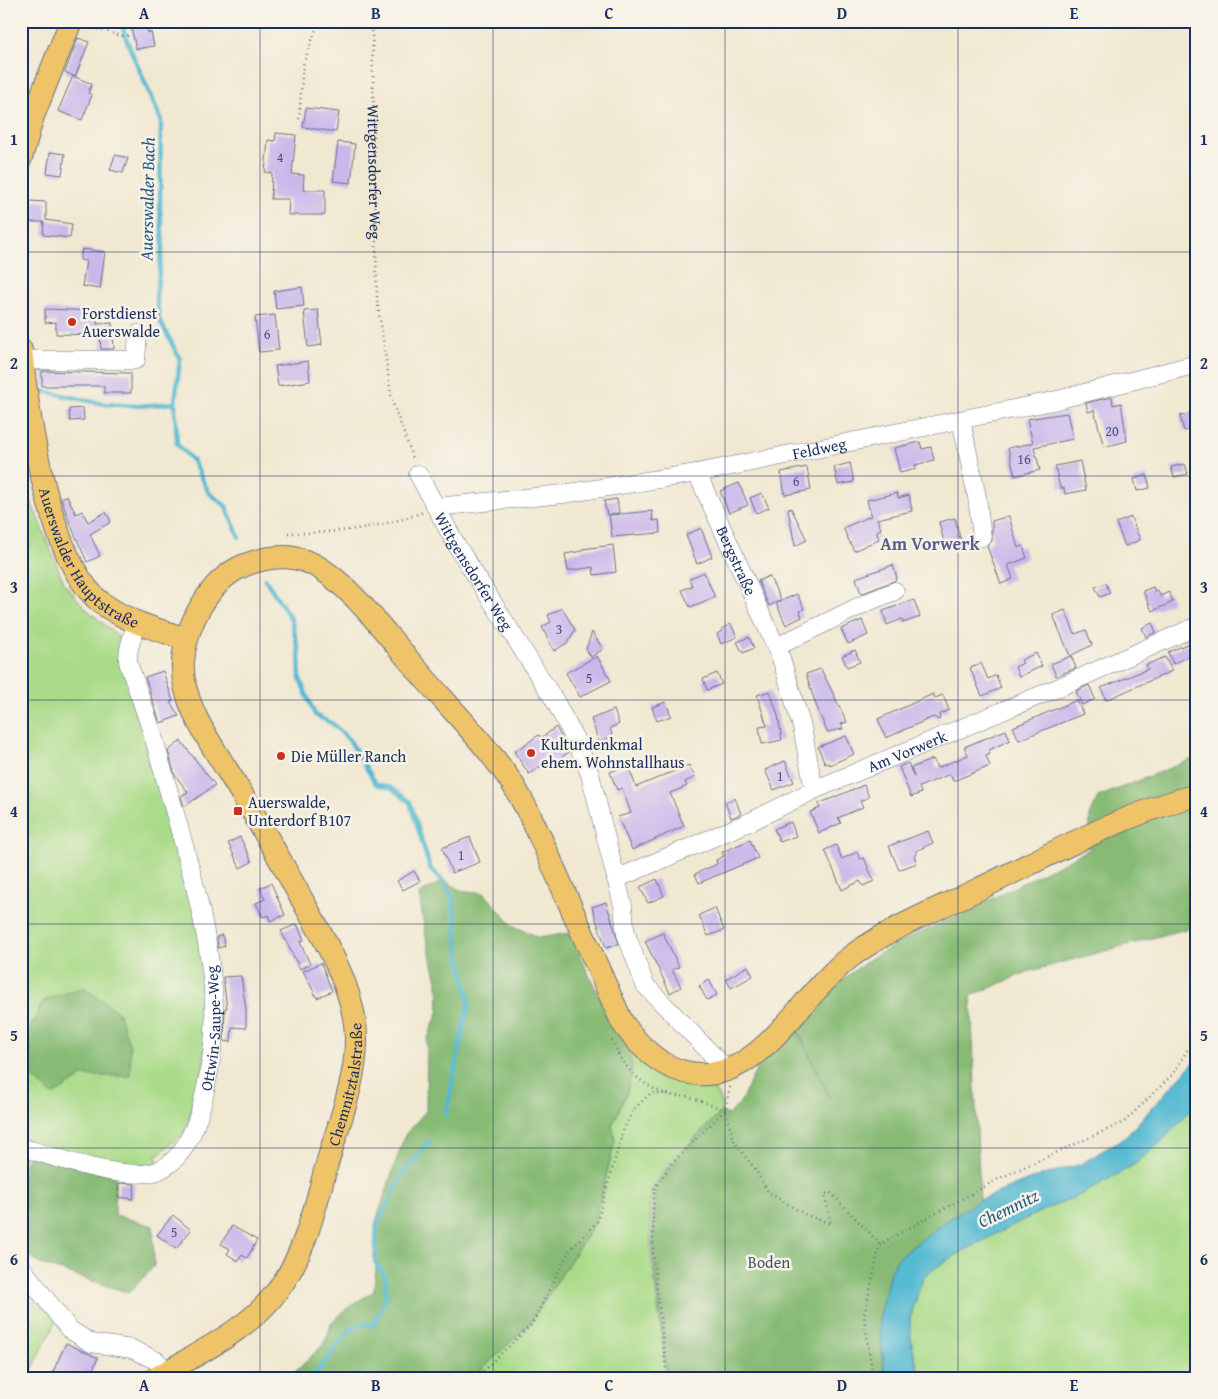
<svg xmlns="http://www.w3.org/2000/svg" width="1218" height="1399" font-family="'Gentium Book Plus',serif">
<style>
.green{fill:#aadb89;stroke:#628574}
.forest{fill:#87bb75;stroke:#51756a}
.water{fill:#54bad2;stroke:#387498}
.lines{fill:none;stroke-linecap:round;stroke-linejoin:round}
.stream{stroke:#54bad2;stroke-width:4.5}
.building{fill:#cab8eb}
.minor-casing{stroke:#667086;stroke-width:19}
.major-casing{stroke:#667086;stroke-width:24}
.path{stroke:#667086;stroke-width:2.5;stroke-dasharray:1 4;stroke-linecap:butt}
.minor{stroke:#fff;stroke-width:18}
.major{stroke:#efc469;stroke-width:22}
.grid{fill:none;stroke:#1b2f5e;stroke-width:1;stroke-opacity:0.55}
.poi-dot{fill:#c8321e;stroke:#f7f3e8;stroke-width:2}
.labels{text-anchor:middle;dominant-baseline:central;stroke-width:5;stroke-linejoin:round;paint-order:stroke}
.number-label{font-size:14px;fill:#475181}
.street-label{font-size:16px;fill:#1b2f5e;stroke:#f7f3e8}
.poi-label{font-size:16px;fill:#1b2f5e;stroke:#f7f3e8;text-anchor:start}
.park-label{font-size:16px;fill:#3f5a69;stroke:#f7f3e8}
.water-label{font-size:18px;font-style:italic;fill:#2c5981;stroke:#f7f3e8}
.neighbourhood-label{font-size:18px;font-weight:bold;fill:#585f8f;stroke:#f7f3e8}
.neatline{fill:none;stroke:#1b2f5e;stroke-width:2}
.grid-label{font-size:16px;text-anchor:middle;font-weight:bold;fill:#1b2f5e}
</style>
<rect width="100%" height="100%" fill="#f7f3e8"/>
<filter id="ink" filterUnits="userSpaceOnUse"><feTurbulence type="fractalNoise" baseFrequency=".02" numOctaves="2"/><feDisplacementMap in="SourceGraphic" scale="10" xChannelSelector="R" yChannelSelector="G"/><feConvolveMatrix kernelMatrix="1 2 1 2 8 2 1 2 1" color-interpolation-filters="sRGB"/></filter>
<filter id="wash" filterUnits="userSpaceOnUse"><feTurbulence type="fractalNoise" baseFrequency=".0096" numOctaves="4" result="noise"/><feDisplacementMap in="SourceGraphic" scale="20" xChannelSelector="R" yChannelSelector="G"/><feGaussianBlur stdDeviation="1.12" result="paint"/><feColorMatrix in="noise" values="0 0 0 0 0 0 0 0 0 0 0 0 0 0 0 0 0 1.4 0 .05"/><feComposite in="paint" operator="in"/></filter>
<g filter="url(#wash)">
<rect width="100%" height="100%" fill="#f1e8d1"/>
<path class="green" d="M21,439L30,499L64,583L85,608L119,637L170,809L203,940L211,1007L201,1081L184,1133L156,1156L164,1173L30,1156L21,1172Z
M629,1050L644,1063L705,1085L718,1093L722,1103L721,1112L671,1161L653,1187L650,1207L651,1253L667,1378H473L530,1323L594,1224L615,1140L612,1126L627,1092L632,1071Z
M1197,1103V1378H920L911,1340L910,1318L923,1278L942,1263L978,1243L1037,1213L1084,1193L1135,1164L1160,1143Z
M21,1269L57,1319L28,1378H21Z"/>
<path class="forest" d="M1197,757V926L1027,972L971,996L980,1200L939,1226L898,1258L889,1275L879,1321L885,1378H667L653,1253V1207L655,1187L672,1163L721,1112L729,1115L740,1103L761,1060L795,1027L829,1096L796,1026L834,986L870,959L908,938L959,915L1090,849V816L1098,797Z
M444,880L460,890L484,893L512,925L539,938L569,933L610,1019L629,1050L632,1071L627,1092L612,1126L615,1140L594,1224L530,1323L473,1378H289L325,1343L331,1324L346,1309L374,1291L377,1255L375,1224L405,1135L426,1111L427,1041L439,1010L438,984L425,933L419,894Z
M84,987L118,1012L130,1046V1076H83L53,1095L29,1074L23,1044L43,1001Z
M30,1156L115,1176V1215L153,1226L154,1266L129,1293L40,1264L21,1250V1172Z"/>
<path class="water" d="M1197,1059V1103L1160,1143L1135,1164L1084,1193L1037,1213L978,1243L942,1263L923,1278L910,1318L911,1340L920,1378H885L879,1321L889,1275L898,1258L939,1226L980,1200L1036,1177L1081,1164L1125,1137Z"/>
<g class="lines">
<path class="stream" d="M121,21L127,41L161,120L160,208L163,244L156,296L159,319L180,359L175,403L177,444L193,461L209,493L226,506L239,537
M39,390L104,404L139,406L175,403
M265,579L291,619L299,652L300,679L315,715L333,724L350,741L376,784L391,788L410,802L430,868L442,880L453,899L459,952L469,1000L446,1115
M308,1378C332,1367 343,1315 373,1326L386,1298L385,1276L375,1262L377,1225L403,1174L429,1142"/>
</g>
<g id="blocks">
<path class="building" d="M146,24L148,33L151,32L154,46L136,49L131,27Z
M78,38L89,42L75,77L65,72Z
M73,76L92,84L88,93L92,95L82,120L58,111Z
M306,108L339,112L336,132L303,127Z
M276,133L296,135L292,174L304,175L303,190H325V215H288L289,199H271L272,173L265,172L268,140L275,141Z
M338,142L355,144L351,183L333,181Z
M50,152L65,154L62,175L47,173Z
M115,155L128,158L123,173L110,170Z
M29,201L46,202V220L72,224L70,238L43,235L44,222H28Z
M82,249L105,252L100,289L82,286L86,261L80,260Z
M302,287L304,306L276,309L274,291Z
M45,309L97,311V324L112,323L114,349H101L100,335L56,334V322L45,323Z
M318,310L322,345L308,347L304,311Z
M275,315L279,350L259,352L255,317Z
M308,361L310,381L278,386L275,366Z
M42,371L131,373V393H104V386H42Z
M1112,397L1113,405L1121,403L1127,441L1104,447L1094,410L1088,412L1086,403Z
M83,408L84,420L70,421L69,409Z
M1067,413L1073,439L1034,447L1040,470L1015,476L1008,448L1033,443L1027,419Z
M1193,413L1196,428L1184,431L1180,416Z
M920,442L922,449L931,447L934,460L915,465L916,469L900,473L894,448Z
M1080,461L1086,490L1065,494L1064,488H1060L1055,466Z
M850,463L854,482L838,485L834,467Z
M1185,464L1188,474L1174,477L1171,467Z
M807,467L811,490L785,495L781,472Z
M1147,475L1150,488L1137,491L1134,479Z
M739,483L748,505L729,513L720,491Z
M762,493L769,508L756,513L750,498Z
M897,493L898,498L909,495L912,511L877,519L881,529L876,531L879,539L854,551L843,528L871,516L867,500Z
M67,496L76,514L82,511L88,522L106,512L111,522L90,534L100,556L87,562L68,519L61,498Z
M617,499L619,513L607,515L604,501Z
M791,508L807,540L795,546L788,509Z
M652,511L653,521L659,520L660,533L612,537L609,515Z
M1009,516L1018,548L1023,546L1027,558L1008,565L1013,579L1001,584L987,546L992,541V521Z
M1131,517L1140,540L1125,546L1116,523Z
M955,518L961,542L945,546L939,522Z
M701,528L712,557L697,564L686,535Z
M613,545L616,572L594,575L593,567L568,571L565,554L582,551V549Z
M893,565L897,578L894,581L861,594L856,578Z
M704,572L715,597L690,607L682,590L692,586L689,579Z
M769,576L781,600L769,606L758,581Z
M1106,583L1110,593L1100,597L1095,587Z
M1153,587L1155,592L1158,591L1160,596L1169,592L1173,602L1152,611L1143,591Z
M797,594L804,609L800,611L802,617L786,625L776,603Z
M914,600L920,617L903,623L902,619L887,625L883,611Z
M562,608L575,630L567,643L554,651L542,627L551,622L548,615Z
M1065,610L1075,634L1086,630L1092,645L1070,656L1053,615Z
M862,620L868,635L848,644L841,629Z
M1152,623L1156,632L1146,637L1142,628Z
M731,624L737,637L721,644L717,634L722,631L721,629Z
M592,632L603,649L591,657L586,649Z
M749,637L754,648L743,653L737,642Z
M1197,640V651L1173,664L1168,652Z
M855,650L860,662L847,667L842,656Z
M1036,653L1042,666L1019,677L1015,667L1023,663L1021,660Z
M597,656L611,681L580,697L566,673Z
M1071,656L1076,668L1056,676L1051,664Z
M1165,657L1172,671L1106,700L1101,688L1148,669L1146,665Z
M981,663L988,679L996,675L1001,688L982,696L970,668Z
M821,669L847,722L841,724L843,729L827,732L816,705L806,674Z
M163,671L173,701L170,702L179,716L160,723L145,677Z
M717,673L722,684L707,690L703,679Z
M1089,685L1095,699L1082,705L1076,691Z
M770,691L778,716L782,740L762,744L759,727L767,726L757,695Z
M933,694L935,698L943,695L949,710L940,714L939,720L933,717L886,738L878,719Z
M1077,700L1083,714L1019,740L1013,727Z
M666,702L671,716L657,721L652,707Z
M614,710L619,724L610,728L613,737L599,742L591,719Z
M556,727L569,752L547,768L544,764L529,774L514,752L539,735L541,738Z
M1006,730L1010,740L989,750L990,754L986,756L990,766L953,781L950,774L919,787L921,793L911,797L899,767L908,763L914,777L911,768L933,759L937,768L968,755L964,747Z
M846,736L854,754L830,765L829,763L825,764L818,747Z
M181,741L215,785L184,807L181,796L188,792L175,775L168,751Z
M785,761L794,782L774,790L765,770Z
M628,765L636,787L689,765L695,777L685,782L687,786L670,793L684,826L632,850L618,817L631,813L622,788L617,790L610,772Z
M864,785L869,797L860,801L863,807L838,818L841,823L819,833L810,812L820,808L818,804Z
M735,798L741,814L731,818L725,802Z
M791,822L796,836L780,842L774,829Z
M928,831L933,843L916,851L917,854L914,856L917,863L899,870L889,846Z
M240,837L252,862L240,868L228,843Z
M470,837L480,862L452,873L442,848Z
M750,840L758,858L699,883L695,874L717,864L716,860L724,856L722,852Z
M836,845L842,859L857,852L860,859L864,858L874,881L863,886L860,881L842,890L825,850Z
M414,871L420,881L403,890L397,881Z
M657,879L664,896L648,903L640,887Z
M271,883L285,915L270,921L268,915L263,917L256,903L265,899L260,888Z
M606,902L619,944L606,948L592,907Z
M715,908L724,930L708,936L699,915Z
M297,924L304,940L300,942L310,964L300,969L281,931Z
M663,933L679,967L672,970L681,987L670,993L645,941Z
M222,935L225,946L218,948L217,937Z
M321,963L332,991L317,998L303,971Z
M748,966L753,976L731,988L726,979Z
M241,976L246,1010V1028L232,1027L231,1042L224,1041L225,1008H227L223,977Z
M709,980L717,995L707,1000L699,986Z
M119,1183L135,1184L133,1199L118,1197Z
M173,1215L191,1230L176,1249L157,1235Z
M232,1226L257,1240L247,1258L242,1255L238,1261L227,1254L230,1249L221,1244Z
M66,1343L98,1358L89,1378H50Z"/>
</g>
</g>
<g filter="url(#ink)">
<use href="#blocks" fill-opacity="0" stroke="#667086" stroke-width="1"/>
<g class="lines">
<g class="minor-casing">
<g id="minor">
<path d="M22,360H136L138,334"/>
<path d="M961,420L977,497L982,537"/>
<path id="s2" d="M697,473L781,658L802,727L814,790"/>
<path id="s3" d="M418,474L457,546L555,701L575,739L590,774L623,906L626,934L645,985L727,1070"/>
<path id="s4" d="M436,507L563,494L697,473L1053,401L1197,364"/>
<path d="M776,647L868,602L895,591"/>
<path id="s5" d="M616,879L754,820L814,790L1055,689L1197,626"/>
<path id="s6" d="M21,1147C54,1157 125,1182 157,1171C183,1161 196,1128 202,1104C210,1072 216,1039 214,1007C211,922 178,828 156,746C150,725 143,705 136,685C134,677 128,667 128,660C127,649 134,633 136,623"/>
<path d="M21,1267L69,1329L91,1343L132,1349L157,1361L166,1372"/>
</g>
</g>
<g class="major-casing">
<g id="major">
<path d="M21,158L33,116L71,21"/>
<path id="s7" d="M21,350C28,415 49,565 103,604C128,622 158,630 187,639"/>
<path id="s8" d="M156,1378C198,1353 249,1330 278,1290C305,1254 315,1207 327,1164C338,1125 356,1082 356,1041C357,988 319,931 295,887C273,847 251,808 227,770C207,738 180,699 183,661C186,624 210,579 245,565C265,557 288,554 308,562C346,577 392,642 420,673C451,709 486,744 512,783C534,819 550,860 567,898C585,940 604,981 622,1022C646,1057 681,1085 727,1070C773,1054 809,989 849,958C887,929 936,910 979,889C1050,855 1120,815 1197,795"/>
</g>
</g>
<g class="path">
<path id="s1" d="M372,21L377,299L392,401L414,461"/>
<path d="M88,28C103,27 117,39 132,35"/>
<path d="M299,119L303,65L319,21"/>
<path d="M288,533C330,534 383,528 423,512"/>
<path d="M612,1040C622,1067 641,1086 669,1095C676,1097 685,1095 692,1098C703,1101 714,1106 725,1110"/>
<path d="M730,1087L725,1110L735,1143L755,1169L768,1192L806,1215L831,1224L825,1194L830,1192L880,1244"/>
<path d="M476,1378L532,1324L569,1251L597,1222L623,1131L633,1110L651,1093L669,1094"/>
<path d="M667,1378L653,1253V1207L655,1187L672,1163L725,1110"/>
<path d="M873,1378L864,1316L880,1244L1000,1178L1124,1122L1173,1074L1197,1034"/>
</g>
<use href="#minor" class="minor"/>
<use href="#major" class="major"/>
</g>
</g>
<path class="grid" d="M260,21V1378M493,21V1378M725,21V1378M958,21V1378M21,252H1197M21,476H1197M21,700H1197M21,924H1197M21,1148H1197"/>
<g class="poi-dot">
<circle cx="72" cy="322" r="5"/>
<circle cx="531" cy="753" r="5"/>
<circle cx="281" cy="756" r="5"/>
<rect x="233" y="806" width="10" height="10" rx="2.5"/>
</g>
<g class="labels">
<g class="number-label">
<text x="280" y="157">4</text>
<text x="267" y="334">6</text>
<text x="1112" y="431">20</text>
<text x="1024" y="459">16</text>
<text x="796" y="481">6</text>
<text x="559" y="629">3</text>
<text x="589" y="678">5</text>
<text x="780" y="776">1</text>
<text x="461" y="855">1</text>
<text x="174" y="1232">5</text>
</g>
<g class="street-label">
<text stroke="none"><textPath href="#s1" startOffset="151">Wittgensdorfer Weg</textPath></text>
<text stroke="none"><textPath href="#s4" startOffset="388">Feldweg</textPath></text>
<text stroke="none"><textPath href="#s7" startOffset="226">Auerswalder Hauptstraße</textPath></text>
<text stroke="none"><textPath href="#s2" startOffset="96">Bergstraße</textPath></text>
<text stroke="none"><textPath href="#s3" startOffset="112">Wittgensdorfer Weg</textPath></text>
<text stroke="none"><textPath href="#s5" startOffset="318">Am Vorwerk</textPath></text>
<text stroke="none"><textPath href="#s6" startOffset="300">Ottwin-Saupe-Weg</textPath></text>
<text stroke="none"><textPath href="#s8" startOffset="370">Chemnitztalstraße</textPath></text>
</g>
<g class="poi-label">
<text x="82" y="313">Forstdienst<tspan x="82" dy="18">Auerswalde</tspan></text>
<text x="541" y="744">Kulturdenkmal<tspan x="541" dy="18">ehem. Wohnstallhaus</tspan></text>
<text x="291" y="756">Die Müller Ranch</text>
<text x="248" y="802">Auerswalde,<tspan x="248" dy="18">Unterdorf B107</tspan></text>
</g>
<g class="park-label">
<text x="769" y="1262">Boden</text>
</g>
<g class="water-label">
<text transform="translate(147 199) rotate(-89)">Auerswalder Bach</text>
<text transform="translate(1008 1208) rotate(-26)">Chemnitz</text>
</g>
<g class="neighbourhood-label">
<text x="930" y="543">Am Vorwerk</text>
</g>
</g>
<rect width="1218" height="1399" fill="none" stroke="#f7f3e8" stroke-width="55"/>
<rect x="28" y="28" width="1162" height="1344" class="neatline"/>
<g class="grid-label">
<text x="144" y="19">A</text>
<text x="376" y="19">B</text>
<text x="609" y="19">C</text>
<text x="842" y="19">D</text>
<text x="1074" y="19">E</text>
<text x="14" y="145">1</text>
<text x="1204" y="145">1</text>
<text x="14" y="369">2</text>
<text x="1204" y="369">2</text>
<text x="14" y="593">3</text>
<text x="1204" y="593">3</text>
<text x="14" y="817">4</text>
<text x="1204" y="817">4</text>
<text x="14" y="1041">5</text>
<text x="1204" y="1041">5</text>
<text x="14" y="1265">6</text>
<text x="1204" y="1265">6</text>
<text x="144" y="1391">A</text>
<text x="376" y="1391">B</text>
<text x="609" y="1391">C</text>
<text x="842" y="1391">D</text>
<text x="1074" y="1391">E</text>
</g>
</svg>
